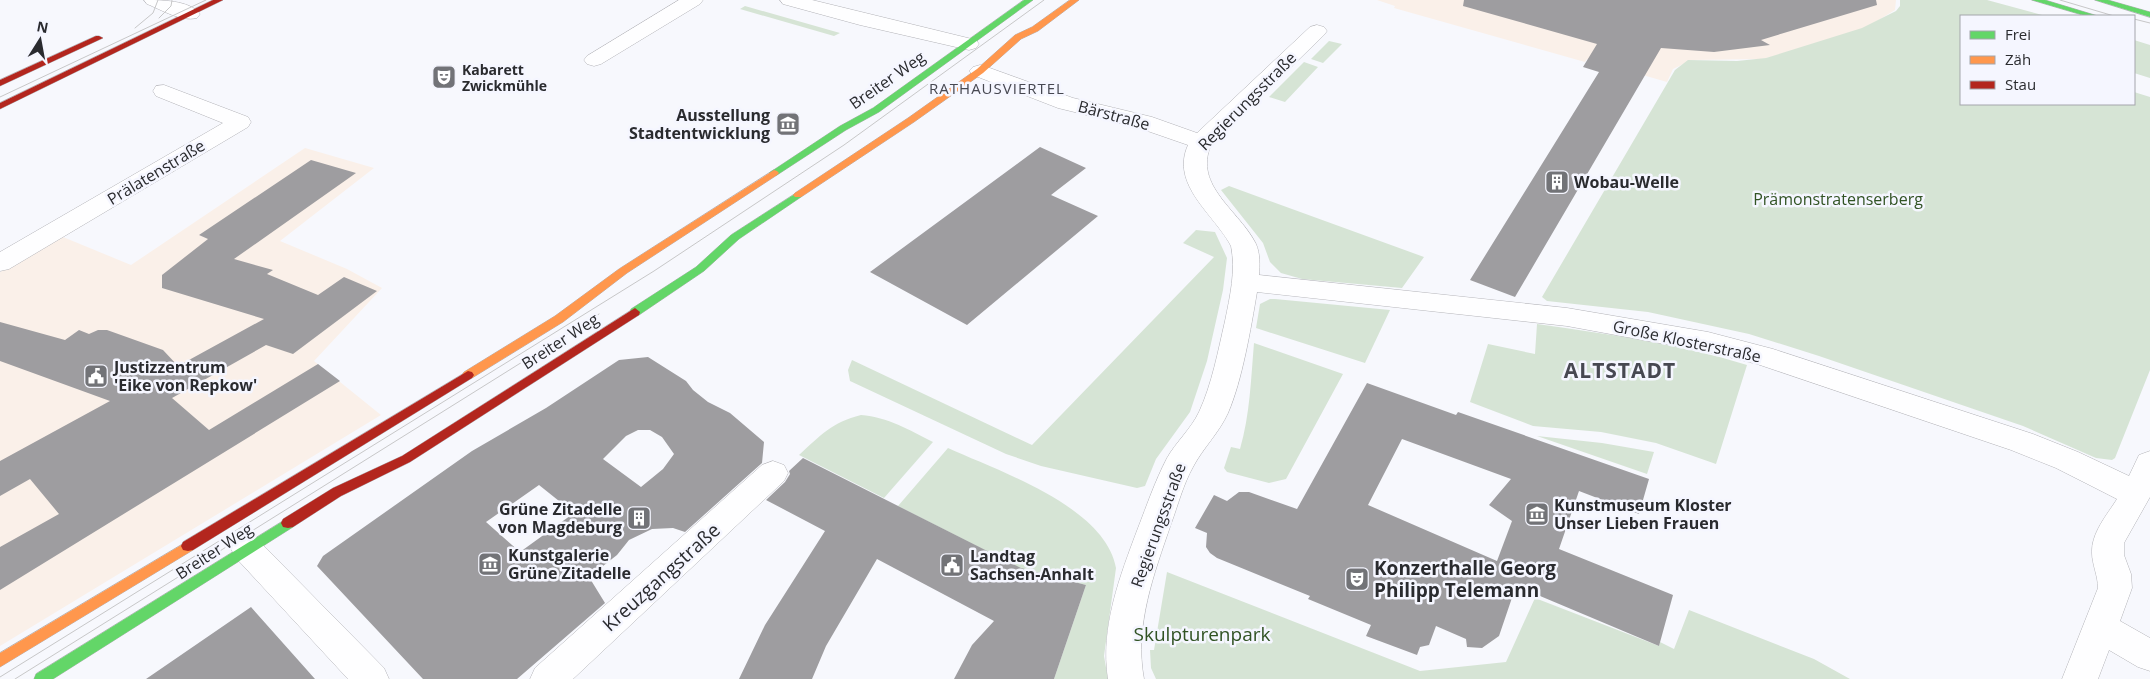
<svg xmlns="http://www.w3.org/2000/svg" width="2150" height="679" font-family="'Open Sans',sans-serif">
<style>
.commercial{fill:#faf0e9}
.green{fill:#d6e4d5}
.building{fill:#9e9da0;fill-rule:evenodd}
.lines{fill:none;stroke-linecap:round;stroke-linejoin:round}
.street-casing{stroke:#b3b3b8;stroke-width:1}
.fast-casing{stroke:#b3b3b8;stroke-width:1}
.slow-casing{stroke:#b3b3b8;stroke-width:1}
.jam-casing{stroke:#b3b3b8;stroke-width:1}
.street{fill:#fefeff;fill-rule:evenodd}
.fast{fill:#63d668;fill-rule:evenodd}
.slow{fill:#ff974d;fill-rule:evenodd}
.jam{fill:#b3261e;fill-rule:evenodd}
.tram{stroke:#c7c7c8;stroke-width:1}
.labels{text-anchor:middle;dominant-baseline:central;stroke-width:5;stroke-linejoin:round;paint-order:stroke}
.far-poi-label{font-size:14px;font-weight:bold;fill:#2a2b2f;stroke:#f5f6ff;text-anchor:start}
.far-neighbourhood-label{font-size:15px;letter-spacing:1px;fill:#474851;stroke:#f5f6ff}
.street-label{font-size:16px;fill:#2a2b2f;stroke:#f5f6ff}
.poi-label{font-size:16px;font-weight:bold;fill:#2a2b2f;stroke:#f5f6ff;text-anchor:start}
.park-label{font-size:16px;fill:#315324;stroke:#f5f6ff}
.near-poi-label{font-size:19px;font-weight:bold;fill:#2a2b2f;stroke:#f5f6ff;text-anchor:start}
.near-street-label{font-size:19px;fill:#2a2b2f;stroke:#f5f6ff}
.near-park-label{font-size:19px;fill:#315324;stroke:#f5f6ff}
.district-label{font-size:21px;font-weight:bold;letter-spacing:1px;fill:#474851;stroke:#f5f6ff}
</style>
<rect width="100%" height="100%" fill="#f7f8fd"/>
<path class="commercial" d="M1377,0H1896L1895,10L1846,40L1762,59L1692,60L1673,69L1667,82L1587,59L1585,62L1394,8L1395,6Z
M305,148L374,168L280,241L347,269L382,288L314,361L381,415L0,646V272L56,239L63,237L131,265Z"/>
<path class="green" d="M1900,0H1987L2046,16H1961V104H2134V92L2150,97V370L2115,458L2112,460L2096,458L2023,426L1819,356L1749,334L1648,312L1547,301L1542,297L1675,70L1688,60L1737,61L1766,58L1862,28L1896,11L1900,6Z
M745,6L840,33L834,36L740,9Z
M2134,40L2150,45V78L2134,73Z
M1329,41L1342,44L1323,63L1311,59Z
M1304,62L1318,67L1285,102L1269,97Z
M1229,186L1424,257L1402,288L1302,279L1281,273L1270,262L1263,243L1221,190Z
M1196,230L1215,232L1227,258L1223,290L1207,361L1190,412L1156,459L1145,486L1137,488L1041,466L1006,454L850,381L848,370L852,360L1032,445L1214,257L1183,243Z
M1270,299H1275L1390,310L1365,363L1256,328L1260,304Z
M1537,324C1608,334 1679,344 1747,365L1716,464L1656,443L1601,432L1533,426L1470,402L1488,344L1535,354Z
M1254,343L1343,374L1286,479L1269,483L1227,472L1224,468L1231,447L1240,449C1250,415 1251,378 1254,343Z
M861,415C888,417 909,430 933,442L884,498L799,455C820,436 832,422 861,415Z
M1537,436L1602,443L1654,452L1647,474Z
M948,448C998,471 1105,506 1116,568L1104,656L1108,679H1054L1086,585L1033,571L1032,574L898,506Z
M1167,572L1420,671L1506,662L1535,598L1659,646L1660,642L1674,649L1689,610L1814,659L1850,679H1156L1151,668L1150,650H1154Z"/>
<path class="building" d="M1464,0H1876L1877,5L1761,40L1770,45L1714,52L1661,48L1515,297L1470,280L1599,72L1583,67L1597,44L1463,6Z
M1040,147L1086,168L1051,195L1098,216L967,325L870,272Z
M311,160L356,173L234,259L273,270L267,274L318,295L344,277L377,291L293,354L266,345L172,398L209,430L318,364L340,381L0,590V547L59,514L30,479L0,496V461L110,401L0,361V322L65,340L79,330L89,334L98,330H107L163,350L178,366L264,319L162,288V275L208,239L199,235Z
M648,357L686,381L693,390L708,402L730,413L764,442L762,463L685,532L673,528L652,529L629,540L617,555L589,577L605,603L517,679H423L317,566L323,556L472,451L546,408L619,360ZM638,430H650L662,437L674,454L663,469L641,487L603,459L626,436ZM539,485L574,513L520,552L486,522Z
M1367,383L1456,415L1458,412L1649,479L1639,514L1579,491L1559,549L1673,595L1659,646L1516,586L1499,636L1482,648L1467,647L1466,639L1436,626L1429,645L1420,647L1417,655L1366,636L1371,625L1308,599L1310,596L1217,558L1210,553L1206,547L1207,533L1195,528L1214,495L1227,501L1239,492H1249L1297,509ZM1402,439L1511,479L1489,505L1512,521L1497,561L1368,505Z
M803,458L1021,568L1086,585L1054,679H954L972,645L994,621L877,559L826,646L812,679H739L765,625L825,531L766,500L785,482L790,474L789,471Z
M251,607L315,679H146Z"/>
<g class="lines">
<g class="street-casing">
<path id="street" d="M144,0C160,0 190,0 200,14L197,18C181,22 162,10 147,4Z
M679,0H703L700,4L601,64L594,66L587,64L584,60L587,56Z
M780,0H812L976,40L979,44L976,48L969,50L860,25L783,4Z
M1317,25L1324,27L1327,31L1324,35L1211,145C1193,186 1240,211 1256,244C1260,253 1260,265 1259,275L1567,308L1708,332L1773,349L2033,434L2078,452L2129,476L2139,455L2150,451V497L2124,543V555L2131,574L2132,588L2120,621L2150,638V671L2138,667L2109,650L2098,679H2062L2098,588C2098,576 2092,564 2092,553C2091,533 2107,515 2117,499L2056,468L2011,450L1757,364L1708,352L1567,326L1257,292C1251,328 1242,381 1228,413C1219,433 1203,448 1193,467C1183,485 1178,505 1171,524C1154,574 1134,626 1144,679H1108C1100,627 1120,576 1138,528C1147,505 1155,481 1167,458C1176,442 1191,429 1199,412C1212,384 1218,351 1225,321C1230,296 1236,271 1231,246C1214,214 1170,185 1188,145L1136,127L1058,108L973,75L969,71L973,67L980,65L987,67L1073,98L1152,117L1197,133L1310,27Z
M164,85L248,117L251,122L248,127L9,269L0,271V252L223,123L156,96L153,91L156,86Z
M773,461L784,465L788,473L784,481L573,679H530L535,668L762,465Z
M247,536L258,540L384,668L389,679H348L236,558L231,549L236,540Z"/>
</g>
<g class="fast-casing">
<path id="fast" d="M1024,0H1033L879,112L846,130L777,175L774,176L769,173L840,126L873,108Z
M2032,0H2045L2098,16H2086Z
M2095,0H2108L2150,12V17Z
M798,192L801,193L803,195L801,197L739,239L704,271L639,315H631L630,312L631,309L696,267L731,235Z
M288,518L293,519L295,523L293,527L53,679H34L36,674Z"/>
</g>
<g class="slow-casing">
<path id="slow" d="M1070,0H1079L1038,31L1021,39L983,73L914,122L801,197H795L793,195L795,193L908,118L977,69L1015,35L1032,27Z
M774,170L777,171L779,173L777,175L627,273L563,322L472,378H464L462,375L464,372L555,316L619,269Z
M188,541L193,542L195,546L193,550L0,667V653Z"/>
</g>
<g class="jam-casing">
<path id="jam" d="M213,0H223L0,109V103Z
M96,36H99L103,38L0,86V80Z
M635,308L640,312L639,315L410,462L341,496L293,527L288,528L283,527L281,523L283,519L333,488L402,456Z
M468,371L472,372L474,375L472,378L193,550L188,551L183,550L181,546L183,542Z"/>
</g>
<use href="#street" class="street"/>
<use href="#fast" class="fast"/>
<use href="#slow" class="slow"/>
<use href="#jam" class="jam"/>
<path class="tram" d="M2060,0L2114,16
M159,18L171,6L172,0
M2134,19L2150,23
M135,28L153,13L158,0
M0,97L206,0
M0,677L654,271L844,145L1044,0
M15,679L599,314"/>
</g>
<defs>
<g id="theatre-square" transform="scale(1.25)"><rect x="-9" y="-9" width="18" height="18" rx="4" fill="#727377" stroke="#f5f6ff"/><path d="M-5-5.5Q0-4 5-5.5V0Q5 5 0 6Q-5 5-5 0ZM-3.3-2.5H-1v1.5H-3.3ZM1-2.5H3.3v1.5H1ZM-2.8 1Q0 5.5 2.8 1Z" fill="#fff"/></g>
<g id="museum-square" transform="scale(1.25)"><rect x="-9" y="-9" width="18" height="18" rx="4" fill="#727377" stroke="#f5f6ff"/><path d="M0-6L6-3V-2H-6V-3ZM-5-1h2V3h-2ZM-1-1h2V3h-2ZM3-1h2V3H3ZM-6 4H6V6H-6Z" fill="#fff"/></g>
<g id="building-square" transform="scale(1.25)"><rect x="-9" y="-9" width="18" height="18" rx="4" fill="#727377" stroke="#f5f6ff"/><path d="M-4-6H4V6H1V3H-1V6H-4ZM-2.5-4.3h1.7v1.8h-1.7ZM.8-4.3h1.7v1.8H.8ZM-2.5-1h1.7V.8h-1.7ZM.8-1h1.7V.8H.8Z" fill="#fff"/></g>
<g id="civic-square" transform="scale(1.25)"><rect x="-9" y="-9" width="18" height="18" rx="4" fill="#727377" stroke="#f5f6ff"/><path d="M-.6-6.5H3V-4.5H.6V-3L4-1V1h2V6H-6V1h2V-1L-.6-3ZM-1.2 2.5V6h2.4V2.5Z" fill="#fff"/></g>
</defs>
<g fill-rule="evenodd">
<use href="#theatre-square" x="444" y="77"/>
<use href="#museum-square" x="788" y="124"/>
<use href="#building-square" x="1557" y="182"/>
<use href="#civic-square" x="96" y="376"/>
<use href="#museum-square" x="1537" y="514"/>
<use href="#building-square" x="639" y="518"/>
<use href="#museum-square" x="490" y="564"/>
<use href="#civic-square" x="952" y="565"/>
<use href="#theatre-square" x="1357" y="579"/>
</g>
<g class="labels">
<g class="far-poi-label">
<text x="462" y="69">Kabarett<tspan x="462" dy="16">Zwickmühle</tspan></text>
</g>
<g class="far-neighbourhood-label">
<text x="997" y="88">RATHAUSVIERTEL</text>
</g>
<g class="street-label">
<text transform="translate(887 80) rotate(-35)">Breiter Weg</text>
<text transform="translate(1247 101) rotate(-45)">Regierungsstraße</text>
<text transform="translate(1114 115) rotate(15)">Bärstraße</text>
<text transform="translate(156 172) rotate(-31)">Prälatenstraße</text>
<text transform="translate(560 341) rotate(-33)">Breiter Weg</text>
<text transform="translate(1687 341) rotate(12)">Große Klosterstraße</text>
<text transform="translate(1158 525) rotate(-70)">Regierungsstraße</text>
<text transform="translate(214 551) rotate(-33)">Breiter Weg</text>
</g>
<g class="poi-label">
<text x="770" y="115" text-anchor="end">Ausstellung<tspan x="770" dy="18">Stadtentwicklung</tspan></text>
<text x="1574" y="182">Wobau-Welle</text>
<text x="114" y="367">Justizzentrum<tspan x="114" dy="18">'Eike von Repkow'</tspan></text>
<text x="1554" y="505">Kunstmuseum Kloster<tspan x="1554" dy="18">Unser Lieben Frauen</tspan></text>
<text x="622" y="509" text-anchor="end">Grüne Zitadelle<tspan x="622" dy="18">von Magdeburg</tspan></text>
<text x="508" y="555">Kunstgalerie<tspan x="508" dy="18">Grüne Zitadelle</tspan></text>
<text x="970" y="556">Landtag<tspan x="970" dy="18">Sachsen-Anhalt</tspan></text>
</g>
<g class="park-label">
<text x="1838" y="199">Prämonstratenserberg</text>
</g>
<g class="near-poi-label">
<text x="1374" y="568">Konzerthalle Georg<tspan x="1374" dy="22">Philipp Telemann</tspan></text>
</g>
<g class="near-street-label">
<text transform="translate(661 577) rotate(-42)">Kreuzgangstraße</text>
</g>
<g class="near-park-label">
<text x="1202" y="634">Skulpturenpark</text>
</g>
<g class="district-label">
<text x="1620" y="370">ALTSTADT</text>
</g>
</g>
<rect x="1960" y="15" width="175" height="90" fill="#f5f6ff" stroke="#a4a5ac"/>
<rect x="1970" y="31" width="25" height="8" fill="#63d668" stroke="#a4a5ac"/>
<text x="2005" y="40" font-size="15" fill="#2a2b2f">Frei</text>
<rect x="1970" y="56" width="25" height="8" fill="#ff974d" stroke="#a4a5ac"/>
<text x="2005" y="65" font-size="15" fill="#2a2b2f">Zäh</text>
<rect x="1970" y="81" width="25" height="8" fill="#b3261e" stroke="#a4a5ac"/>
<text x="2005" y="90" font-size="15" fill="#2a2b2f">Stau</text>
<g transform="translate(40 40) rotate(11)" stroke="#f5f6ff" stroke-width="4" paint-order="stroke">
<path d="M0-4L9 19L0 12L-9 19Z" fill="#2a2b2f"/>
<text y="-8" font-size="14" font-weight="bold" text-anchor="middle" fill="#2a2b2f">N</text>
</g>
</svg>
